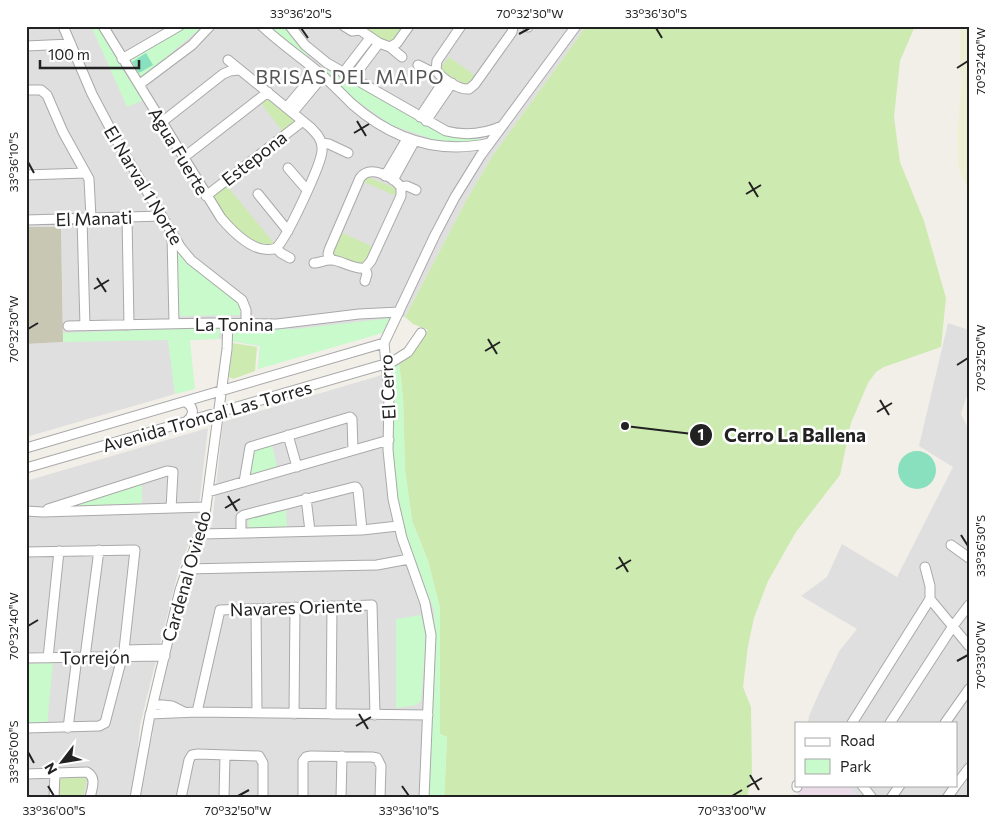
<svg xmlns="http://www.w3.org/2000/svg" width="995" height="824" font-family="Commissioner,sans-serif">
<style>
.residential{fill:#e0dfdf}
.industrial{fill:#ebdbe8}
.construction{fill:#c7c7b4}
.farmland{fill:#eef0d5}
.grass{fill:#cdebb0}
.park{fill:#c8facc}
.pitch{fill:#88e0be}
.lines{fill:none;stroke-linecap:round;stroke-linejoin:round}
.minor-casing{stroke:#a9a9a9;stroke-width:11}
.minor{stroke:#fff;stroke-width:9}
.ticks{fill:none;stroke:#222;stroke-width:2}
.labels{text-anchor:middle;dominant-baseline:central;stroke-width:5;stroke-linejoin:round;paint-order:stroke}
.street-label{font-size:18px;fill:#222;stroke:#fff}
.neighbourhood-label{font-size:19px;letter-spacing:1px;fill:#555;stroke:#fff}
.leader{fill:none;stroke:#222;stroke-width:2}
.callout-dot{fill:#222;stroke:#fff;stroke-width:2}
.mark-label{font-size:15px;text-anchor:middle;font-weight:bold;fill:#fff}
.callout-label{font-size:19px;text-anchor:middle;font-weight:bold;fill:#222;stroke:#fff;stroke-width:5;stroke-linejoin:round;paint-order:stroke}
.neatline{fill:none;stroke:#222;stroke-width:2}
.ticks-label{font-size:12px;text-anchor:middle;fill:#222}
</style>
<rect width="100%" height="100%" fill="#f2efe9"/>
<path class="residential" d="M26,26H583L585,28L493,155L468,197L405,317L392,318L258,369L260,346L219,339L169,340L175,394L26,437V344L63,342V333L61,227H26Z
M948,323L969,330V389L961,414L969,430V798H857L848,785H956V723H808L809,716L819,693L840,650L857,629L801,596L827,577L842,544L897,577L953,467L919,446Z
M392,372L393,464L399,503L407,539L434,610L435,648L428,798H26V481L208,428L197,523L179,568L140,725L138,747H149L153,733L147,732L188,589L212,524L223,422Z"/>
<path class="industrial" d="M799,785H848L857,798H797Z"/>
<path class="construction" d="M26,227H61L63,342L26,344Z"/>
<path class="farmland" d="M960,26H969V192L960,172L958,163L957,133L962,77L960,71Z"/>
<path class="grass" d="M362,26H403L391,42L388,43L364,32Z
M590,26H915L900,61L894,117L900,162L924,221L946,298L941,347L884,367L876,372L868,383L851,423L840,475L796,532L768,581L754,618L748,646L743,687L751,707L752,773L747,798H444L447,737L440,734V608L428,561L412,521L405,470L403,398L399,363L428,330L413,324L405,317L468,197L493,155L585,28Z
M449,57L476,76L469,84L467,85L444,73L441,67Z
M268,98L297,122L283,132L261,103Z
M368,177L395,188L397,192L396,196L364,182Z
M227,186L274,243C249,252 223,216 212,197Z
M341,232L373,247L366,262L361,264L334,258L332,252Z
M233,343L257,347L255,371L233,379L229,377Z
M87,777L83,798H58L57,779Z"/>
<path class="park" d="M91,26H98L126,75L144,100L127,107Z
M186,26H203L143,77L138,75L129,61Z
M266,26H285L297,43L308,54L305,59Z
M332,69L444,134L472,139L480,138V143L441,142L391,125L350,96L329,78L327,73L329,70Z
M174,245C190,273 224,283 242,309V315L176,316Z
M392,318L386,332L258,369L260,346L232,341L233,328L295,329Z
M220,327L219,339L190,340L195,389L175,394L168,340L63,342V333Z
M399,363L403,398L405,470L412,521L428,561L440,608V734L447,737L444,798H428L435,648L434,610L407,539L399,503L393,464L392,372L390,367Z
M272,444L277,468L249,476L253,450Z
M142,483V503L77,506V502Z
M286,508L287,527L249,529L248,519Z
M421,615L426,638L421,701L416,705L396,708V619Z
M53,663L47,725H26V664Z"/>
<path class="pitch" d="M146,53L153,65L139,73L132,62Z
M898 470a19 19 0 1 1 38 0a19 19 0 1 1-38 0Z"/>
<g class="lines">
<g class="minor-casing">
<path id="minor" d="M63,26L92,94L118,143L181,248L191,260L242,300L246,310V323
M103,26L221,218C233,232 256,256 276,248
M262,26C281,44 302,58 322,75C332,84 342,94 352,104C392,139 437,155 490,143
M290,26L305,45L327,63L446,131C466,136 484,134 502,126
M344,26L352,31L360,30
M527,26L528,27
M360,30L379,43L390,47L402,57
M26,46L71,44
M390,47L397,43L409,26
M122,59L179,26
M228,60L310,127C317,134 323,140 322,151C321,165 286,240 276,248
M418,65L430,71L436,70
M436,70C441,78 458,90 469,89L475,84L512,32L513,26
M436,70L437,61L461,26
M343,73L370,38
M352,79L379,43
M140,84L192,45L210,26
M26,90H41L47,95L63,132L89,179L91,218
M287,107L317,71
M293,112L323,76
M420,117L445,79
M426,121L452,83
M162,122L223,74L230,71L239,70
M322,143L329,144L348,153
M183,158L268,92
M288,168L307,190
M26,175L85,173
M385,176L407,139
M393,180L414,142
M258,194L288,231
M206,196L303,121
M127,217L129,325
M82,218L85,326
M26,220L162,216
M172,235L174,323
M276,248L281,253L290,258
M331,259L328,254L329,250L360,178C370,164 393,177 401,187L407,186L416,190
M314,263C319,263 324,260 330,260C340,259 353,270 365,268
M365,268L371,261L401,196V187
M365,268L367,274L365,281
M68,326L210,323L277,324L359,314L399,312
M185,402C194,406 195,415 187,421
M288,435L297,467
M26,448L384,343
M26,468L392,362L408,352L421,333
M244,482L250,447L350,417L352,419L353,450
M208,492L389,440
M306,498L310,531
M48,509L167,471L173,472L171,508
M26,511L43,512L206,507
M241,533V517L244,515L354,487H356L358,490L362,530
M201,534L362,530L398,526
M951,545L969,558
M26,552L135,550L124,650L105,723L99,726L26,728
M186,569L377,565L409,559
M930,599L969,646
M256,609L257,713
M124,650L166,649
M85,657L99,550
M26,658L165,656
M48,658L59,551
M153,704L172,706L184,712
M197,712L220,610L372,605L375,715
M150,714L197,712L428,715
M294,714L295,607
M331,714L332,606
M852,723L930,599V586L925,567
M890,723L953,626L969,605
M945,723L969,689
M68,728L77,657
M26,774L87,772C97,778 92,788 90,798
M862,785L872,798
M956,785L969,768
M797,787V785
M54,798L55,773
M135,798L149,720L180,590L204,521L227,349L228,322
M181,798L189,760L192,755L198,754L259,756L263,763V798
M224,798L225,755
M303,798V761L306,757L311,756L372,757L377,758L381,766L380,798
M341,798L342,756
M424,798L431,635L425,603L402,538L393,499L388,450L389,395L384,343L435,235L455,197L481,155L576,26
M891,798L900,785
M947,798L956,785"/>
</g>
<use href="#minor" class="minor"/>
</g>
<path class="ticks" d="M301,28L308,38M656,28L662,38M519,34L530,28M957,68L968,61M357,121L366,136M354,133L369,124M28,162L34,173M749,182L758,197M746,194L761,185M97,278L106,292M94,289L109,280M28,329L38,323M488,339L497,354M485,351L500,342M957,365L968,358M880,400L889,415M877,412L892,403M228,496L237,511M225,508L240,499M961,535L968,546M619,557L628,572M616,569L631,560M28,626L38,620M957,661L968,655M359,714L368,729M356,726L371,717M28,752L34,763M750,775L759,790M48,786L54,796M402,786L409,796M747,787L762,778M238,796L249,790M732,796L742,790"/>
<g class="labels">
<g class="street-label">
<text transform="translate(179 151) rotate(59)">Agua Fuerte</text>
<text transform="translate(254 158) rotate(-38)">Estepona</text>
<text transform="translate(144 185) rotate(59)">El Narval 1 Norte</text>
<text transform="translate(94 218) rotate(-2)">El Manati</text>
<text x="234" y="324">La Tonina</text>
<text transform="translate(387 387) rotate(-93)">El Cerro</text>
<text transform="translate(207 416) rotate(-16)">Avenida Troncal Las Torres</text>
<text transform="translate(186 576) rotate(-74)">Cardenal Oviedo</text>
<text transform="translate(296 607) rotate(-2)">Navares Oriente</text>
<text transform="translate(95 657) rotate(-1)">Torrejón</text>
</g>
<g class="neighbourhood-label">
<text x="350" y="76">BRISAS DEL MAIPO</text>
</g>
</g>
<path class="leader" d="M625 426L701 435"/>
<g class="callout-dot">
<circle cx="625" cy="426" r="5"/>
<circle cx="701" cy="435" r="12"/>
</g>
<g class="mark-label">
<text x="701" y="440">1</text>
</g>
<g class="callout-label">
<text x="795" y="442">Cerro La Ballena</text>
</g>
<rect width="995" height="824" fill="none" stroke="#ffffff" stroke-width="55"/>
<rect x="795" y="722" width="162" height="65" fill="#ffffff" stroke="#a7a7a7"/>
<rect x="805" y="738" width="25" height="8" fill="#ffffff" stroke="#a7a7a7"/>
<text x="840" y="746" font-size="15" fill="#222222">Road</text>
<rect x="805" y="759" width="25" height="15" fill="#c8facc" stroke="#a7a7a7"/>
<text x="840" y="772" font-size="15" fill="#222222">Park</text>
<g transform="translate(62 762) rotate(239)" stroke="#ffffff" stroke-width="4" paint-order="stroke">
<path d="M0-4L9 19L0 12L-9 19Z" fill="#222222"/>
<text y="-8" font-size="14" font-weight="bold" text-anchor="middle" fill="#222222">N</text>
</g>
<path d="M40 60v8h99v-8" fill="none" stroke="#222222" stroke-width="2.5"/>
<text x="48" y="60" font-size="15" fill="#222222" stroke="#ffffff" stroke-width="4" paint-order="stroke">100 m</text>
<rect x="28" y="28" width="940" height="768" class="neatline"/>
<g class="ticks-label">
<text x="301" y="18">33°36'20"S</text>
<text x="530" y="18">70°32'30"W</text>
<text x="656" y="18">33°36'30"S</text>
<text transform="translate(981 61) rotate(-90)" y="4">70°32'40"W</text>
<text transform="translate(14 162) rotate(-90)" y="4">33°36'10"S</text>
<text transform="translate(14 329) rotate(-90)" y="4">70°32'30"W</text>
<text transform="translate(981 358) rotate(-90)" y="4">70°32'50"W</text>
<text transform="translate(981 546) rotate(-90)" y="4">33°36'30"S</text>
<text transform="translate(14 626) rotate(-90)" y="4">70°32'40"W</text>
<text transform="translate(981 655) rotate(-90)" y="4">70°33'00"W</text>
<text transform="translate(14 752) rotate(-90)" y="4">33°36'00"S</text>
<text x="54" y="815">33°36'00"S</text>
<text x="238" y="815">70°32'50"W</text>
<text x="409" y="815">33°36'10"S</text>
<text x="732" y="815">70°33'00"W</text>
</g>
</svg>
